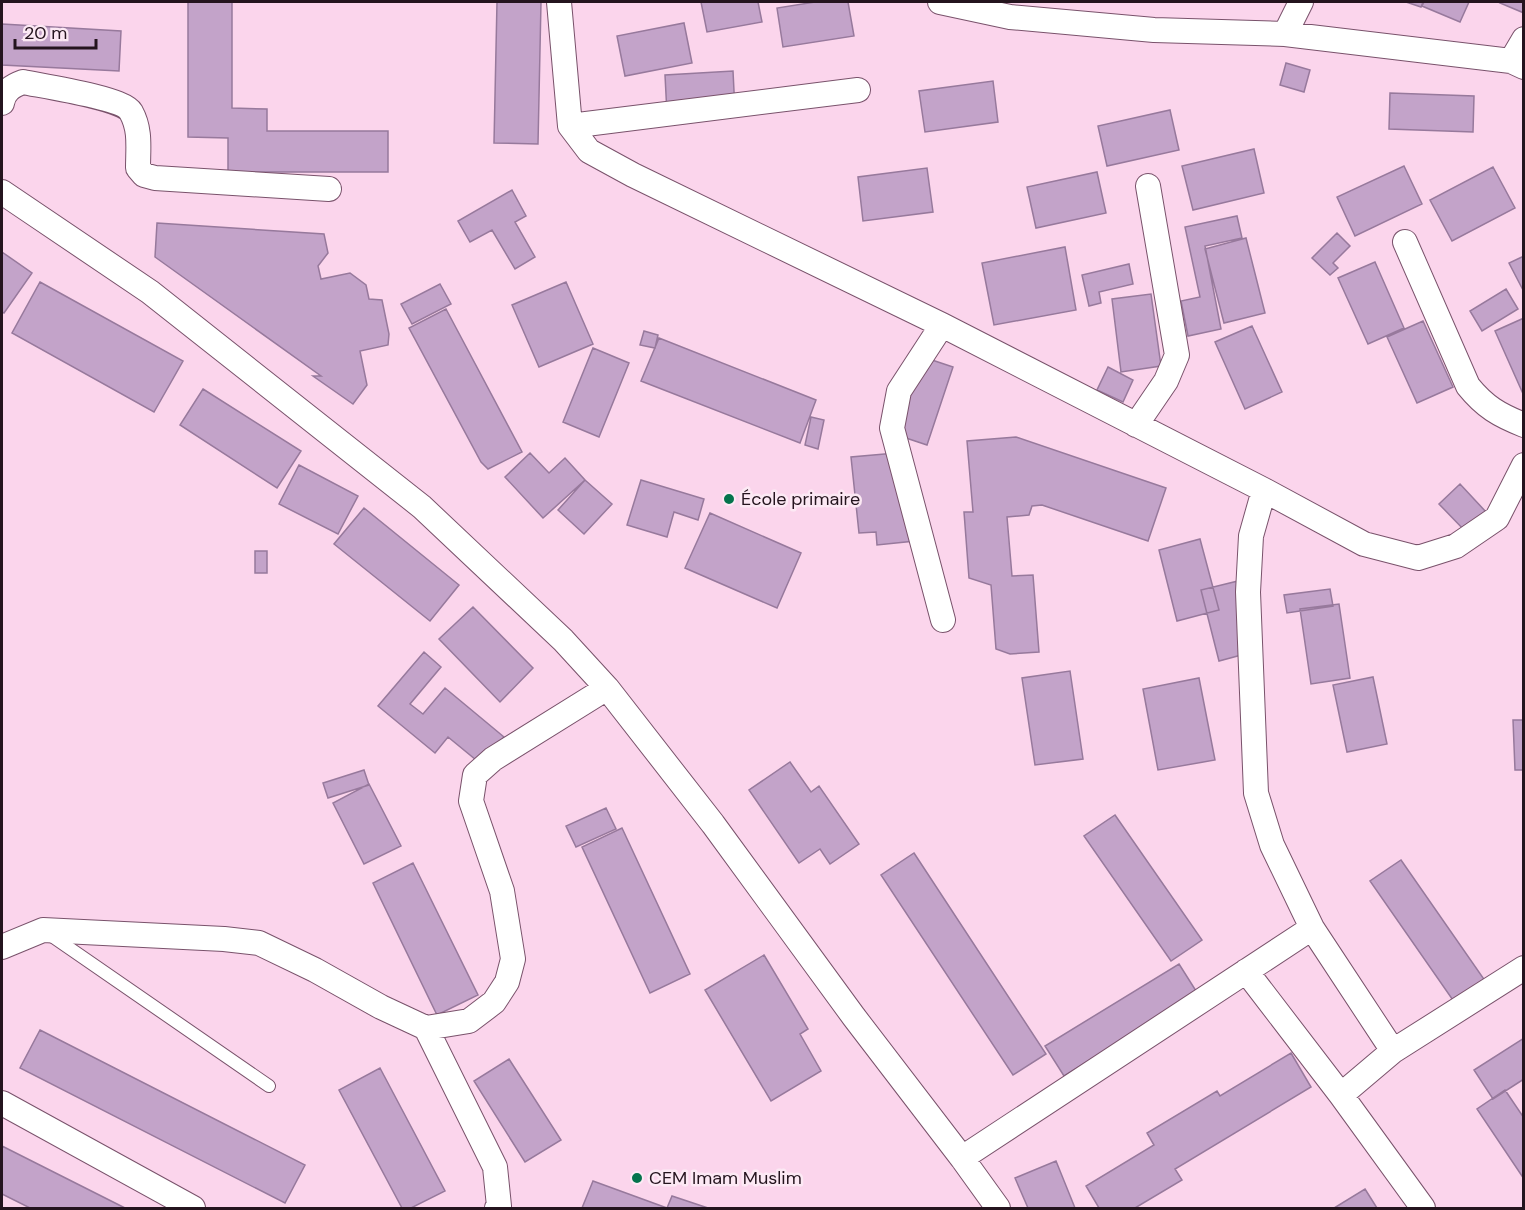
<svg xmlns="http://www.w3.org/2000/svg" width="1525" height="1210" font-family="'DM Sans',sans-serif">
<style>
.building{fill:#c3a3c9;stroke:#97799c;stroke-width:1.5}
.lines{fill:none;stroke-linecap:round;stroke-linejoin:round}
.lane-casing{stroke:#79526b;stroke-width:14}
.street-casing{stroke:#79526b;stroke-width:26}
.lane{stroke:#fff;stroke-width:12}
.street{stroke:#fff;stroke-width:24}
.poi-dot{fill:#04734c;stroke:#fce9f4;stroke-width:2}
.labels{text-anchor:middle;dominant-baseline:central;stroke-width:5;stroke-linejoin:round;paint-order:stroke}
.poi-label{font-size:18px;fill:#24141e;stroke:#fce9f4;text-anchor:start}
</style>
<rect width="100%" height="100%" fill="#fbd5ec"/>
<path class="building" d="M188,2H232V108L267,109V131H388V172H228V138L188,137Z
M497,2H541L538,144L494,143Z
M701,2H758L762,22L707,32Z
M815,2H848L854,36L783,47L777,8Z
M1406,2H1423L1421,7Z
M1424,2H1469L1460,22L1422,6Z
M1501,2H1524V13L1500,3Z
M684,23L692,63L625,76L617,36Z
M2,24L121,31L119,71L2,65Z
M1286,63L1310,70L1304,92L1280,85Z
M733,71L735,111L667,114L665,75Z
M993,81L998,122L925,132L919,91Z
M1390,93L1474,96L1473,132L1389,129Z
M1170,110L1179,150L1107,166L1098,126Z
M1254,149L1264,193L1193,210L1182,166Z
M1404,166L1422,204L1355,236L1337,197Z
M1493,167L1515,208L1452,241L1430,200Z
M927,168L933,212L863,221L858,177Z
M1097,172L1106,213L1036,228L1027,187Z
M512,190L526,216L515,222L535,257L515,269L492,230L470,242L458,221Z
M1237,216L1242,238L1205,246L1221,329L1188,336L1181,301L1200,297L1185,227Z
M157,223L324,234L328,253L318,266L321,279L350,273L366,285L369,299L382,300L389,334L388,345L360,351L367,385L353,404L313,376H321L155,257Z
M1337,233L1350,246L1333,263L1338,268L1330,275L1312,258Z
M1246,238L1265,313L1224,323L1205,249Z
M1065,247L1076,310L994,325L982,263Z
M2,252L32,273L4,313L2,312Z
M1524,256V292L1509,263Z
M1375,262L1404,328L1368,344L1338,278Z
M1129,264L1133,284L1099,292L1101,303L1089,306L1082,275Z
M40,282L183,361L154,412L12,333Z
M566,282L593,344L539,367L512,305Z
M440,284L451,304L412,324L401,304Z
M1506,289L1518,309L1482,331L1470,311Z
M1151,294L1161,366L1121,372L1112,299Z
M446,309L522,452L488,469L481,462L409,328Z
M1524,318V396L1495,331Z
M1423,321L1453,387L1417,403L1387,337Z
M1252,326L1282,392L1245,409L1215,342Z
M644,331L658,335L655,348L640,345Z
M659,338L816,400L800,443L641,381Z
M593,348L629,363L599,437L563,422Z
M911,353L953,367L927,445L885,431Z
M1108,367L1133,380L1123,402L1097,390Z
M203,389L301,451L277,488L180,425Z
M811,417L824,420L818,449L805,445Z
M1016,437L1166,488L1148,541L1042,505L1032,506L1029,515L1007,517L1012,576L1033,575L1039,652L1010,654L996,649L991,585L969,578L964,512H973L967,441Z
M907,452L915,541L877,545L876,532L859,533L851,457Z
M530,453L549,473L565,458L585,480L543,518L505,477Z
M299,465L358,496L338,534L279,504Z
M585,480L612,504L584,534L558,510Z
M641,480L704,499L698,520L674,512L667,537L627,525Z
M1460,484L1487,513L1467,533L1439,504Z
M364,508L459,585L430,621L334,544Z
M710,513L801,553L777,608L685,568Z
M1200,539L1219,610L1177,621L1159,550Z
M255,551H267V573H255Z
M1242,580L1260,650L1219,661L1201,590Z
M1330,589L1333,606L1287,613L1284,595Z
M1339,604L1350,678L1311,684L1300,609Z
M473,607L533,668L500,702L439,639Z
M424,652L441,667L410,704L423,714L445,688L504,737L481,764L448,737L435,753L378,706Z
M1070,671L1083,759L1035,765L1022,678Z
M1373,677L1387,744L1347,752L1333,685Z
M1199,678L1215,760L1158,770L1143,689Z
M1513,720H1524V770H1515Z
M790,762L811,792L819,786L859,844L830,864L820,849L799,863L749,790Z
M364,770L369,785L328,798L323,783Z
M369,784L401,846L364,864L333,803Z
M606,808L616,829L576,847L566,826Z
M1115,815L1202,940L1171,961L1084,836Z
M622,828L690,974L650,993L582,847Z
M914,853L1046,1054L1013,1075L881,875Z
M1401,860L1488,985L1457,1006L1370,881Z
M413,863L478,995L437,1015L373,883Z
M764,955L808,1029L800,1034L821,1071L771,1101L705,990Z
M1179,964L1198,994L1064,1076L1045,1046Z
M40,1030L305,1165L285,1203L20,1068Z
M1524,1038V1079L1493,1099L1474,1070Z
M1291,1053L1311,1087L1175,1169L1182,1180L1135,1208H1099L1086,1186L1154,1145L1147,1133L1217,1091L1220,1096Z
M509,1059L561,1140L525,1162L474,1081Z
M380,1068L445,1191L411,1208H402L339,1090Z
M1505,1090L1524,1118V1179L1477,1109Z
M2,1146L125,1208H30L2,1194Z
M1056,1161L1075,1208H1028L1015,1178Z
M593,1181L667,1208L672,1196L708,1208H582Z
M1365,1189L1377,1208H1334Z"/>
<g class="lines">
<g class="lane-casing">
<path id="lane" d="M49,934L269,1086"/>
</g>
<g class="street-casing">
<path id="street" d="M559,2L570,126L589,151L633,175L942,325L1264,490L1364,544L1418,558L1456,546L1497,518L1524,465
M940,2L1010,17L1154,30L1285,34L1511,61L1524,67
M1285,34L1301,2
M1511,61L1524,39
M2,103C4,91 12,86 23,82C42,86 123,98 131,112C141,130 138,148 138,168L144,175L155,178L329,189
M570,126L858,90
M2,192L150,292L422,507L563,640L607,688L713,824L854,1017L962,1158L998,1208
M1405,242L1468,386C1485,407 1499,415 1524,425
M942,325L899,391L892,428L943,620
M1136,425L1166,381L1177,355L1148,186
M1264,490L1251,536L1248,592L1256,793L1272,845L1312,928
M2,947L43,930L224,939L259,943L315,970L381,1007L426,1028L469,1021L494,1002L507,982L513,959L502,891L471,801L475,775L493,759L607,688
M1246,971L1341,1095
M426,1028L495,1167L499,1206L497,1208
M1393,1051L1341,1095L1423,1208
M2,1103L193,1208
M962,1158L1312,928L1393,1051L1524,968"/>
</g>
<use href="#lane" class="lane"/>
<use href="#street" class="street"/>
</g>
<g class="poi-dot">
<circle cx="729" cy="499" r="6"/>
<circle cx="637" cy="1178" r="6"/>
</g>
<g class="labels">
<g class="poi-label">
<text x="741" y="499">École primaire</text>
<text x="649" y="1178">CEM Imam Muslim</text>
</g>
</g>
<rect width="1525" height="1210" fill="none" stroke="#24141e" stroke-width="6"/>
<path d="M15 39v9h81v-9" fill="none" stroke="#24141e" stroke-width="3"/>
<text x="24" y="39" font-size="18" fill="#24141e" stroke="#fce9f4" stroke-width="4.5" paint-order="stroke">20 m</text>
</svg>
